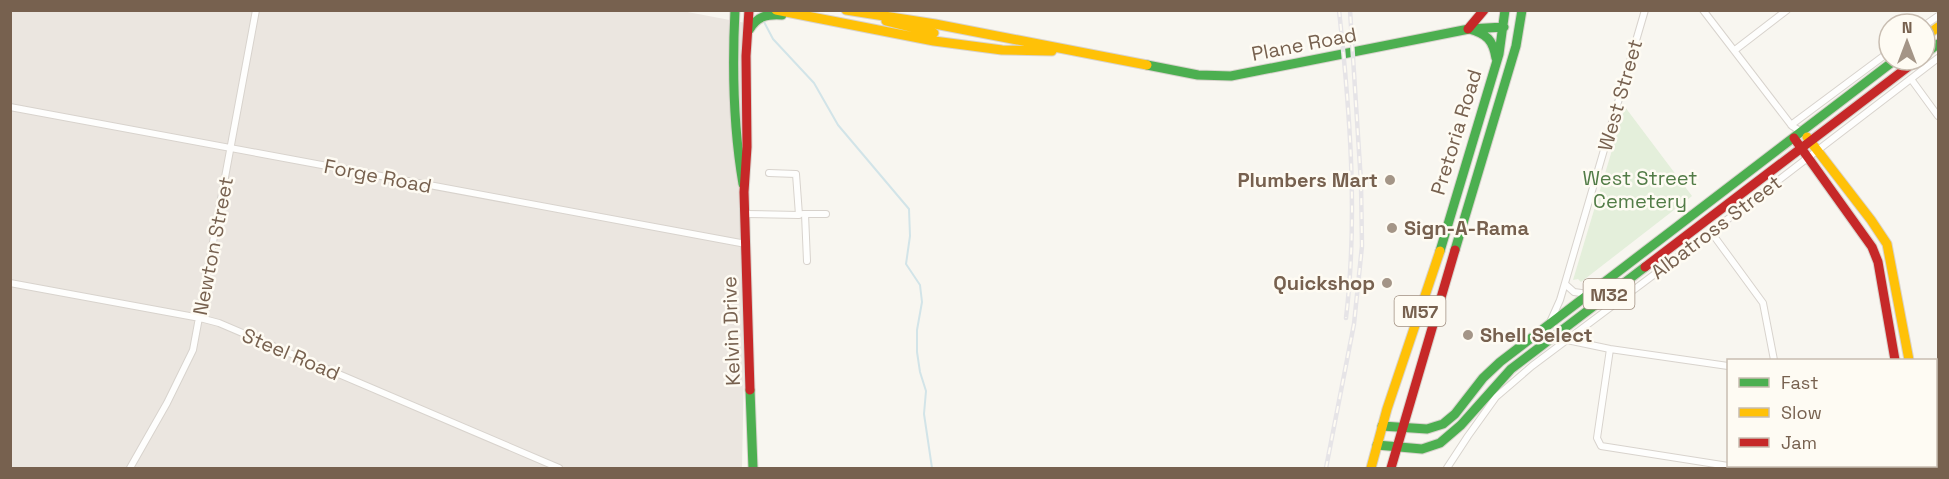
<svg xmlns="http://www.w3.org/2000/svg" width="1949" height="479" font-family="'Space Grotesk',sans-serif">
<style>
.industrial{fill:#ebe6e0}
.green{fill:#e4efdb}
.lines{fill:none;stroke-linecap:round;stroke-linejoin:round}
.stream{stroke:#d2e4e8;stroke-width:2}
.street-casing{stroke:#d8d3cd;stroke-width:8}
.fast-casing{stroke:#d8d3cd;stroke-width:11}
.slow-casing{stroke:#d8d3cd;stroke-width:11}
.jam-casing{stroke:#d8d3cd;stroke-width:11}
.street{stroke:#fefefd;stroke-width:6}
.fast{stroke:#4caf50;stroke-width:9}
.slow{stroke:#ffc107;stroke-width:9}
.jam{stroke:#c62828;stroke-width:9}
.rail-casing{stroke:#e6e4e7;stroke-width:4.5}
.rail{stroke:#fefbf3;stroke-width:2;stroke-dasharray:7;stroke-linecap:butt}
.poi-dot{fill:#a49587;stroke:#fefbf3;stroke-width:2}
.labels{text-anchor:middle;dominant-baseline:central;stroke-width:5;stroke-linejoin:round;paint-order:stroke}
.shield{fill:#fefbf3;stroke:#a08f80;stroke-width:1.5}
.shield-label{font-size:18px;font-weight:bold;fill:#77614f}
.street-label{font-size:20px;fill:#77614f;stroke:#fefbf3}
.park-label{font-size:20px;fill:#527c47;stroke:#fefbf3}
.poi-label{font-size:20px;font-weight:bold;fill:#77614f;stroke:#fefbf3;text-anchor:end}
</style>
<rect width="100%" height="100%" fill="#f8f6f0"/>
<path class="industrial" d="M677,10L751,24L742,468H11L10,11Z"/>
<path class="green" d="M1625,107L1692,196L1581,282L1578,279L1573,280Z"/>
<g class="lines">
<path class="stream" d="M763,20L773,39L814,83L838,125L909,209L910,236L906,264L920,285L922,302L917,330V352L920,372L926,391L924,414L932,468"/>
<g class="street-casing">
<path id="street" d="M1703,10L1792,126L1802,132
M1925,25L1938,16
M1735,50L1787,10
M1911,79L1938,116
M10,107L746,244
M1791,125L1889,52
M745,214L799,215L796,174L769,173
M803,214H826
M805,214L807,261
M1711,232L1763,303L1774,360
M10,283L200,318L219,323L559,468
M1565,284L1574,292L1588,294
M1551,320L1560,300L1645,10
M1567,340L1610,349L1728,366
M1610,349L1597,438L1601,446L1741,468
M1793,466L1794,468
M130,468L167,403L193,350L256,10
M1447,468L1468,436L1496,397L1532,366L1711,232L1938,58"/>
</g>
<g class="fast-casing">
<path id="fast" d="M735,10C732,69 733,126 743,184
M1469,29C1487,34 1493,40 1496,58
M749,30C757,16 767,14 782,15
M1925,54L1938,44
M1147,65L1198,75L1231,76L1469,29L1504,27
M1455,250L1516,46L1522,10
M1440,251L1499,54L1505,10
M750,390L753,468
M1382,426L1427,429L1443,424L1455,414L1483,378L1500,362L1895,60
M1377,445L1422,449L1440,443L1461,425L1511,369L1645,267
M1927,466V468"/>
</g>
<g class="slow-casing">
<path id="slow" d="M776,10L934,41L1002,50L1052,51
M846,10L935,24L1147,65
M886,21L934,33
M1925,37L1938,27
M1807,137L1871,220L1887,244L1909,360
M1913,466L1914,468
M1371,468L1387,409L1440,251"/>
</g>
<g class="jam-casing">
<path id="jam" d="M749,10L746,56L747,147L744,192L750,390
M1468,29L1484,10
M1794,138L1872,247L1878,262L1895,360
M1645,267L1917,60
M1391,468L1455,250"/>
</g>
<use href="#street" class="street"/>
<use href="#fast" class="fast"/>
<use href="#slow" class="slow"/>
<use href="#jam" class="jam"/>
<g class="rail-casing">
<path id="rail" d="M1339,10C1350,112 1358,216 1346,318
M1326,468L1354,324L1362,246L1361,183L1350,10"/>
</g>
<use href="#rail" class="rail"/>
</g>
<g class="poi-dot">
<circle cx="1390" cy="180" r="6"/>
<circle cx="1392" cy="228" r="6"/>
<circle cx="1387" cy="283" r="6"/>
<circle cx="1468" cy="335" r="6"/>
</g>
<g class="labels">
<g class="shield">
<rect x="1583.5" y="279" width="51" height="30" rx="4.5"/>
<rect x="1394.5" y="296" width="51" height="30" rx="4.5"/>
</g>
<g class="shield-label">
<text x="1609" y="294">M32</text>
<text x="1420" y="311">M57</text>
</g>
<g class="street-label">
<text transform="translate(1304 44) rotate(-11)">Plane Road</text>
<text transform="translate(1620 95) rotate(-74)">West Street</text>
<text transform="translate(1456 132) rotate(-73)">Pretoria Road</text>
<text transform="translate(378 176) rotate(11)">Forge Road</text>
<text transform="translate(1716 227) rotate(-37)">Albatross Street</text>
<text transform="translate(213 246) rotate(-79)">Newton Street</text>
<text transform="translate(731 331) rotate(-92)">Kelvin Drive</text>
<text transform="translate(291 354) rotate(23)">Steel Road</text>
</g>
<g class="park-label">
<text x="1640" y="178">West Street<tspan x="1640" dy="23">Cemetery</tspan></text>
</g>
<g class="poi-label">
<text x="1378" y="180">Plumbers Mart</text>
<text x="1404" y="228" text-anchor="start">Sign-A-Rama</text>
<text x="1375" y="283">Quickshop</text>
<text x="1480" y="335" text-anchor="start">Shell Select</text>
</g>
</g>
<rect width="1949" height="479" fill="none" stroke="#77614f" stroke-width="24"/>
<rect x="1727" y="359" width="210" height="108" fill="#fefbf3" stroke="#c8bdb1" stroke-width="1.5"/>
<rect x="1739" y="378" width="30" height="9" fill="#4caf50" stroke="#c8bdb1" stroke-width="1.5"/>
<text x="1781" y="389" font-size="18" fill="#77614f">Fast</text>
<rect x="1739" y="408" width="30" height="9" fill="#ffc107" stroke="#c8bdb1" stroke-width="1.5"/>
<text x="1781" y="419" font-size="18" fill="#77614f">Slow</text>
<rect x="1739" y="438" width="30" height="9" fill="#c62828" stroke="#c8bdb1" stroke-width="1.5"/>
<text x="1781" y="449" font-size="18" fill="#77614f">Jam</text>
<g transform="translate(1907 42)"><circle r="28" fill="#fefbf3" stroke="#c8bdb1" stroke-width="1.5"/>
<path d="M0-4.5L10 22L0 15L-10 22Z" fill="#a49587"/>
<text y="-9" font-size="16" font-weight="bold" text-anchor="middle" fill="#77614f">N</text>
</g>
</svg>
